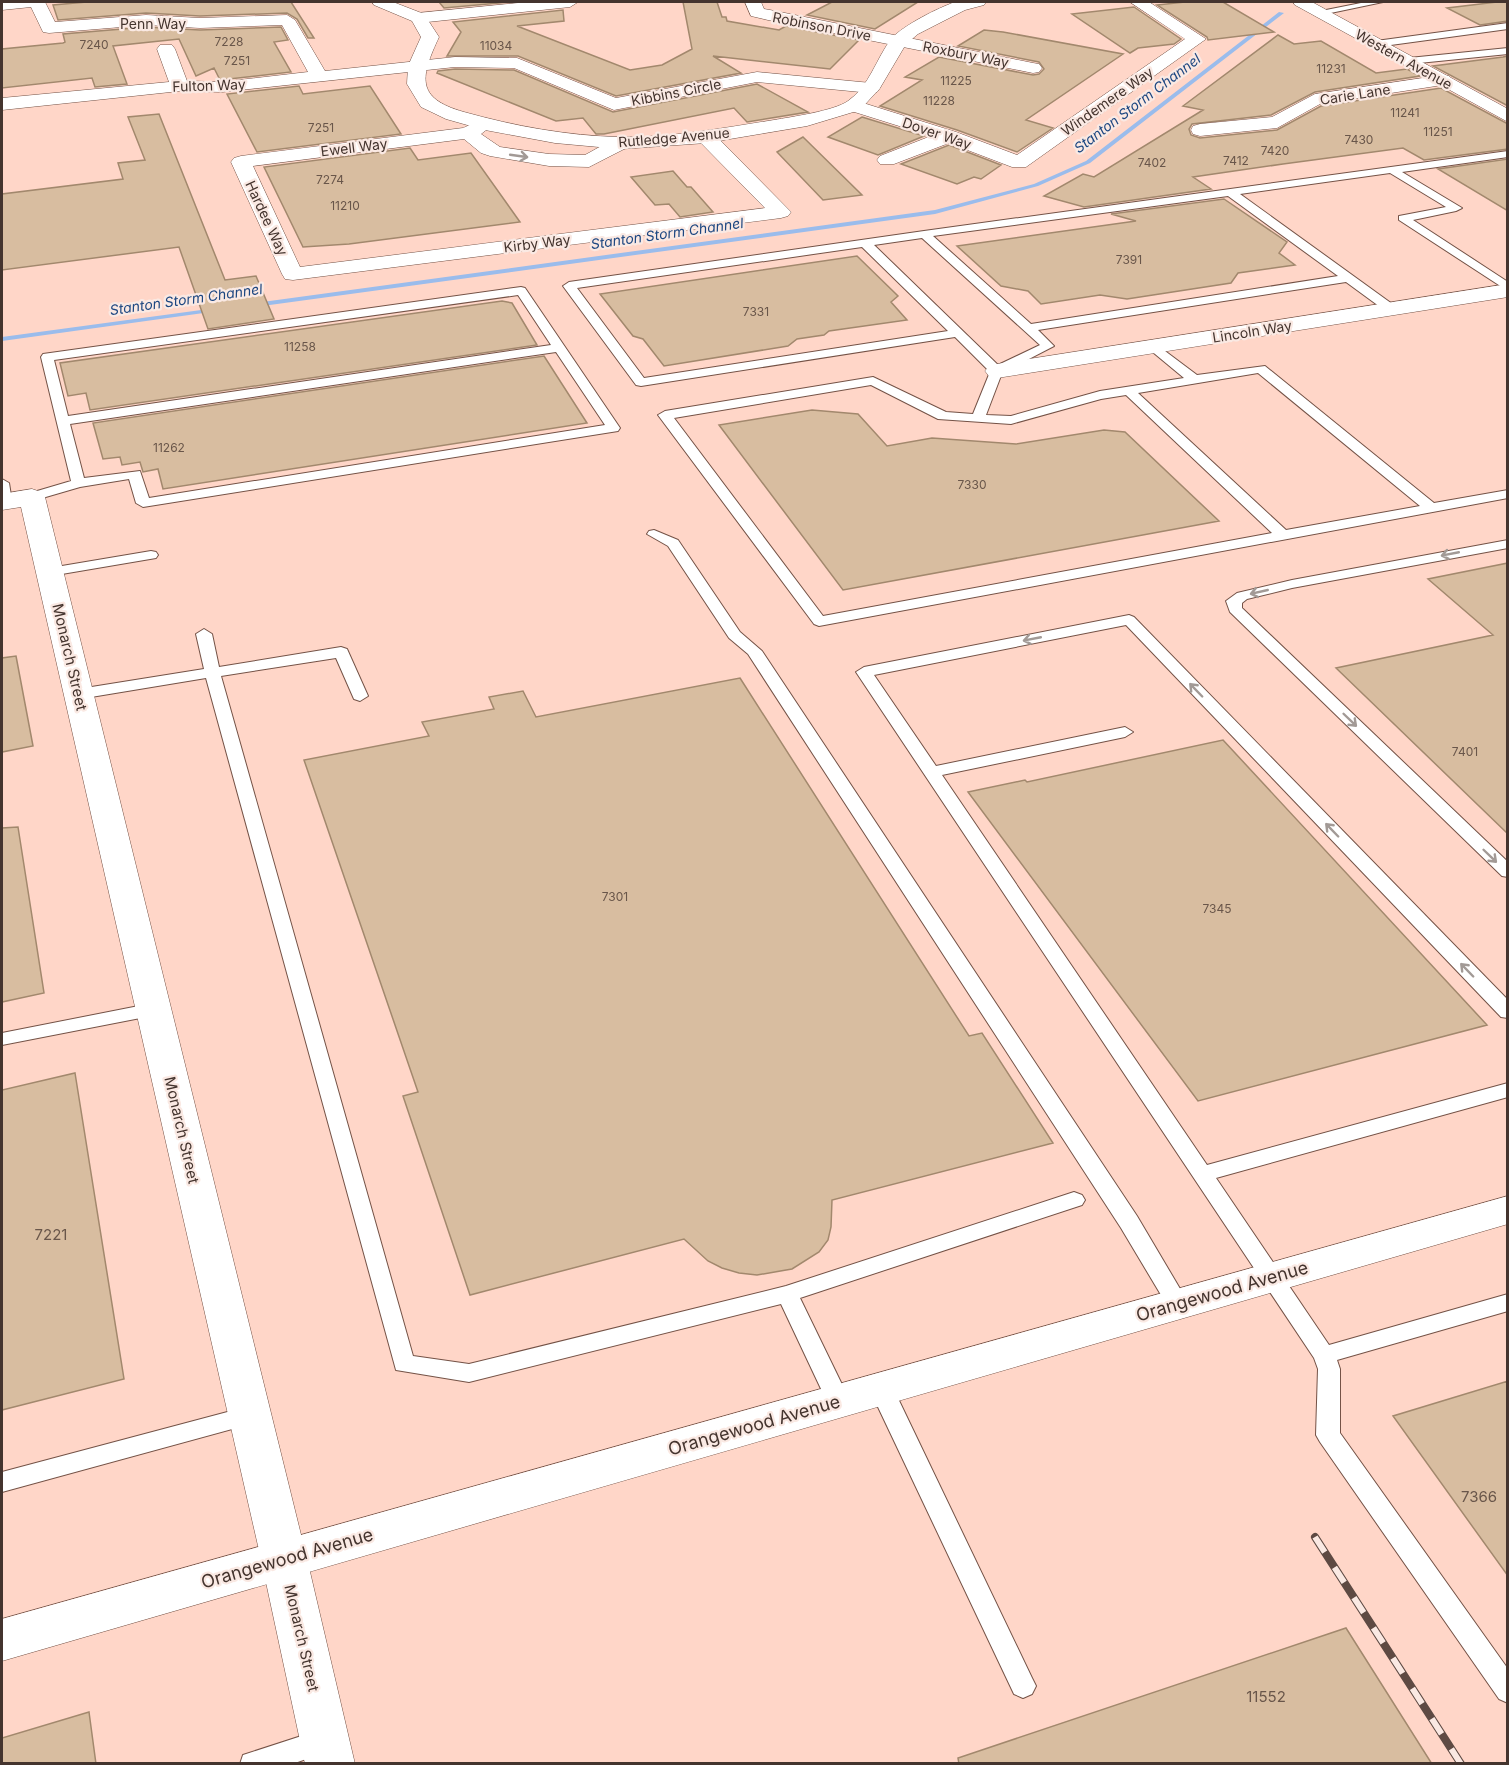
<svg xmlns="http://www.w3.org/2000/svg" width="1509" height="1765" font-family="Inter,sans-serif">
<style>
.lines{fill:none;stroke-linecap:round;stroke-linejoin:round}
.stream{fill:#9abcec;fill-rule:evenodd}
.building{fill:#d8bda0;stroke:#a2886d;stroke-width:1.5}
.lane-casing{stroke:#745246;stroke-width:2}
.street-casing{stroke:#745246;stroke-width:1}
.secondary-casing{stroke:#745246;stroke-width:1}
.lane{fill:#fff;fill-rule:evenodd}
.street{fill:#fff;fill-rule:evenodd}
.secondary{fill:#fff;fill-rule:evenodd}
.rail-casing{stroke:#5e4a43;stroke-width:8}
.rail{stroke:#fae9e3;stroke-width:6;stroke-dasharray:18;stroke-linecap:butt}
.oneway{stroke:#a29a96}
.labels{text-anchor:middle;dominant-baseline:central;stroke-width:4.5;stroke-linejoin:round;paint-order:stroke}
.number-label{font-size:12px;fill:#69564a}
.far-street-label{font-size:14px;fill:#44342e;stroke:#fae9e3}
.far-water-label{font-size:14px;font-style:italic;fill:#1c4680;stroke:#fae9e3}
.street-label{font-size:15px;fill:#44342e;stroke:#fae9e3}
.near-number-label{font-size:15px;fill:#69564a}
.near-street-label{font-size:18px;fill:#44342e;stroke:#fae9e3}
</style>
<rect width="100%" height="100%" fill="#ffd6c8"/>
<g class="lines">
<path class="stream" d="M1279,12L1284,13L1090,163L1038,186L935,214L255,307L251,305L255,303L935,210L1034,184L1086,161Z
M216,308L220,310L218,311L2,341V337Z"/>
</g>
<path class="building" d="M87,2H291L314,38H308L297,19L287,13L200,16L146,13L58,20L53,5Z
M439,2H510L444,8Z
M683,2H717L722,17H726L727,21L779,30L786,26L859,40L830,69L713,56L741,73L616,96L518,56H447L461,32L453,22L563,10L564,21L517,26L630,70L662,65L692,49Z
M832,2H918L875,29L807,15Z
M1185,2H1223L1274,32L1208,40L1207,37L1157,5Z
M1497,2H1508V21L1480,25L1447,8Z
M1134,7L1181,39L1174,44L1138,48L1130,53L1072,14Z
M146,27L200,30L281,27L288,40L274,42L291,72L220,80L214,68L196,76L179,39L113,46L127,84L95,87L92,78L2,88V49L63,43L65,42L63,34Z
M984,30L1003,32L1123,54L1026,120L1053,128L1017,152L957,130L880,106L922,80L905,77L939,57L1033,75L1039,74L1044,69L1039,62L958,46Z
M1278,35L1294,44L1321,41L1376,73L1407,69L1420,76L1315,92L1271,115L1192,124L1189,129L1191,135L1200,138L1277,130L1321,106L1441,88L1508,124V149L1424,160L1403,148L1283,164L1193,177L1211,189L1084,207L1044,196L1083,174L1094,177L1203,110L1183,106Z
M1508,56V106L1433,66L1503,57Z
M455,69L514,70L613,112L757,84L808,112L747,122L734,108L604,134H596L583,118L556,121L437,73L438,71Z
M299,86L303,94L370,86L401,134L257,152L227,94Z
M159,114L225,280L256,276L274,319L208,329L179,247L2,270V194L123,179L118,163L145,160L128,117Z
M862,117L924,136L878,155L828,137Z
M803,137L862,195L823,200L777,152Z
M949,145L1001,165L981,179L974,177L957,184L901,164Z
M410,148L418,160L471,153L520,222L349,244L303,247L264,167Z
M1508,159V211L1438,169Z
M673,171L687,187H691L713,212L680,217L669,204L655,205L631,177Z
M1224,199L1287,242L1279,253L1295,265L1238,273L1231,283L1127,299L1100,295L1041,304L1028,291L1001,286L957,246L1136,221L1111,214Z
M857,256L898,296L891,302L907,320L829,331L824,335L797,339L788,346L664,366L643,339L633,336L600,294Z
M502,301L512,303L537,345L90,410L86,393L68,396L60,363Z
M544,356L587,423L163,489L158,469L143,472L140,462L122,465L120,457L103,459L93,423Z
M812,410L858,414L887,446L932,438L1016,444L1104,430L1125,432L1219,521L843,590L719,425Z
M1508,563V834L1336,668L1493,635L1428,579Z
M16,656L33,746L2,752V658Z
M740,678L969,1036L982,1033L1053,1143L832,1200L831,1227L828,1240L819,1252L792,1269L757,1275L739,1273L722,1268L708,1261L684,1239L470,1295L403,1096L418,1092L304,760L429,736L422,722L494,709L489,697L523,691L536,717Z
M1223,740L1487,1025L1198,1101L968,792L1025,780L1027,782Z
M18,827L44,993L2,1002V828Z
M75,1073L124,1379L2,1410V1090Z
M1508,1381V1576L1393,1416Z
M1346,1628L1432,1764H959L958,1758Z
M89,1712L96,1764H2V1738Z"/>
<g class="lines">
<g class="lane-casing">
<path id="lane" d="M1366,2H1383L1321,15L1316,12Z
M1508,23V29L1376,47L1371,44L1376,41Z
M1508,48V54L1409,64L1404,61L1409,58Z
M1508,151V157L1402,172L1462,208L1456,211L1413,220L1508,282V291L1399,220V216L1446,207L1390,173L1240,194L1395,306V312H1387L1346,282L1038,330L1054,346L1002,373L986,415L1011,416L1100,391L1184,378L1149,349L1147,346L1153,342L1197,375L1265,366L1434,503L1508,490V498L819,626L814,624L658,415L665,411L873,377L946,412L973,414L990,372L955,337L641,386L636,385L563,286L569,282L924,231ZM1228,196L1338,276L1031,324L933,236ZM922,238L1040,345L998,365L874,245ZM862,247L948,331L644,378L577,288ZM1258,373L1420,506L1286,530L1138,393ZM871,385L938,419L1011,424L1101,399L1126,395L1272,533L823,616L674,418Z
M521,287L525,288L620,428L618,431L143,507L136,503L129,479L80,487L32,501L25,497L27,494L71,481L41,357L43,354ZM518,295L551,345L68,416L54,360ZM556,352L605,425L149,498L140,471L84,478L70,424Z
M2,479L9,483L12,502L5,506L2,505Z
M654,530L678,540L740,632L762,651L1137,1216L1189,1304L1186,1310L1178,1313L1170,1310L1121,1228L748,654L729,638L668,546L647,534L649,531Z
M1508,540V548L1292,588L1247,599L1242,603V608L1508,862V877L1502,876L1230,612L1226,601L1237,593L1292,580Z
M151,551L156,552L158,555L156,558L50,576L43,572L50,568Z
M1129,615L1134,617L1508,1000V1018L1501,1017L1126,625L874,675L936,766L1125,727L1133,732L1125,737L942,775L1207,1165L1508,1083V1097L1216,1178L1329,1345L1508,1294V1311L1337,1360L1340,1369V1433L1508,1669V1703L1499,1699L1320,1442L1316,1435L1318,1369L1314,1358L856,672L864,667Z
M204,629L212,634L219,667L341,647L347,649L368,696L360,701L354,699L336,658L221,676L413,1356L469,1364L786,1286L1074,1192L1082,1195L1085,1200L1082,1205L800,1298L850,1401L846,1408L838,1410L830,1408L781,1304L469,1382L396,1370L206,678L79,699L71,694L79,689L204,669L196,634Z
M154,1003L161,1004L164,1009L161,1014L2,1045V1033Z
M881,1379L889,1381L893,1388L1032,1678L1036,1686L1032,1694L1023,1698L1014,1694L869,1388L873,1381Z
M250,1406L258,1408L262,1415L258,1422L2,1492V1472Z
M323,1729L332,1732L336,1741L332,1750L292,1764H240L243,1755Z"/>
</g>
<g class="street-casing">
<path id="street" d="M2,2H45L55,22L146,15L200,18L287,15L295,20L325,71L455,57L517,58L616,98L757,72L871,83L877,84L880,88L877,92L871,93L757,82L614,110L514,68L455,67L222,92L180,91L2,110V98L169,82L157,49L160,45H172L175,49L187,81L222,82L308,72L282,25L200,28L146,25L49,33L43,32L31,7L2,10Z
M528,2H578L570,7L418,23L410,18L418,13Z
M745,2H761L764,9L770,10L1033,63L1039,64L1042,68L1039,72L1033,73L768,20L751,16Z
M1130,2H1149L1206,39L1026,167H1012L949,143L894,164H880L877,160L880,156L931,136L848,110L845,106L848,102H860L956,132L1017,155L1185,39Z
M1443,75L1449,76L1452,80L1449,84L1320,104L1277,128L1200,136L1193,134L1191,130L1193,126L1200,124L1272,117L1315,94Z
M485,118L492,120L494,124L481,134L500,147L549,154L585,155L614,139H628L631,143L628,147L589,167L549,166L490,156L481,153L464,139L253,166L300,267L765,208L699,141L697,137L699,133H713L791,212L788,216L781,218L293,280L285,279L282,274L231,162L234,158L241,156L463,128Z
M1508,284V297L997,378L989,376L985,371L989,366L997,364Z
M32,489L41,492L45,497L307,1559L355,1764H305L261,1559L21,507L2,510V494Z"/>
</g>
<g class="secondary-casing">
<path id="secondary" d="M372,2H393L424,14L439,37C421,76 414,98 464,112C514,126 568,136 620,137C671,138 723,128 774,120C791,117 834,111 848,101C870,86 876,58 892,38C904,25 938,8 955,2C964,0 977,1 986,2L984,5L965,10L918,34L906,44L880,88L860,110L807,126L706,143L621,149L555,143L485,130L446,119L421,107L407,84L408,66L421,37L412,21L374,5Z
M1293,2H1312L1508,109V122L1295,5Z
M1508,1196V1224L2,1661V1619Z"/>
</g>
<use href="#lane" class="lane"/>
<use href="#street" class="street"/>
<use href="#secondary" class="secondary"/>
<g class="rail-casing">
<path id="rail" d="M1315,1537L1461,1764"/>
</g>
<use href="#rail" class="rail"/>
</g>
<defs><path id="oneway-shaft" d="M-6 0H5M1.5-3L5.5 0L1.5 3" fill="none" stroke-width="1.6" stroke-linecap="round" stroke-linejoin="round" transform="scale(1.5)"/></defs>
<g class="oneway">
<use href="#oneway-shaft" transform="translate(519 156) rotate(8)"/>
<use href="#oneway-shaft" transform="translate(1450 554) rotate(169)"/>
<use href="#oneway-shaft" transform="translate(1259 592) rotate(167)"/>
<use href="#oneway-shaft" transform="translate(1032 639) rotate(169)"/>
<use href="#oneway-shaft" transform="translate(1196 690) rotate(-134)"/>
<use href="#oneway-shaft" transform="translate(1350 720) rotate(44)"/>
<use href="#oneway-shaft" transform="translate(1332 830) rotate(-134)"/>
<use href="#oneway-shaft" transform="translate(1490 856) rotate(44)"/>
<use href="#oneway-shaft" transform="translate(1467 970) rotate(-134)"/>
</g>
<g class="labels">
<g class="number-label">
<text x="229" y="41">7228</text>
<text x="94" y="44">7240</text>
<text x="496" y="45">11034</text>
<text x="237" y="60">7251</text>
<text x="1331" y="68">11231</text>
<text x="956" y="80">11225</text>
<text x="939" y="100">11228</text>
<text x="1405" y="112">11241</text>
<text x="321" y="127">7251</text>
<text x="1438" y="131">11251</text>
<text x="1359" y="139">7430</text>
<text x="1275" y="150">7420</text>
<text x="1236" y="160">7412</text>
<text x="1152" y="162">7402</text>
<text x="330" y="179">7274</text>
<text x="345" y="205">11210</text>
<text x="1129" y="259">7391</text>
<text x="756" y="311">7331</text>
<text x="300" y="346">11258</text>
<text x="169" y="447">11262</text>
<text x="972" y="484">7330</text>
<text x="1465" y="751">7401</text>
<text x="615" y="896">7301</text>
<text x="1217" y="908">7345</text>
</g>
<g class="far-street-label">
<text x="153" y="23">Penn Way</text>
<text transform="translate(822 26) rotate(11)">Robinson Drive</text>
<text transform="translate(966 54) rotate(11)">Roxbury Way</text>
<text transform="translate(1404 59) rotate(29)">Western Avenue</text>
<text transform="translate(209 85) rotate(-2)">Fulton Way</text>
<text transform="translate(676 92) rotate(-11)">Kibbins Circle</text>
<text transform="translate(1355 94) rotate(-9)">Carie Lane</text>
<text transform="translate(1107 101) rotate(-35)">Windemere Way</text>
<text transform="translate(937 133) rotate(19)">Dover Way</text>
<text transform="translate(674 137) rotate(-5)">Rutledge Avenue</text>
<text transform="translate(354 147) rotate(-7)">Ewell Way</text>
<text transform="translate(267 218) rotate(65)">Hardee Way</text>
<text transform="translate(537 243) rotate(-7)">Kirby Way</text>
<text transform="translate(1252 331) rotate(-9)">Lincoln Way</text>
</g>
<g class="far-water-label">
<text transform="translate(1137 103) rotate(-37)">Stanton Storm Channel</text>
<text transform="translate(667 233) rotate(-8)">Stanton Storm Channel</text>
<text transform="translate(186 299) rotate(-8)">Stanton Storm Channel</text>
</g>
<g class="street-label">
<text transform="translate(70 657) rotate(77)">Monarch Street</text>
<text transform="translate(182 1130) rotate(77)">Monarch Street</text>
<text transform="translate(302 1638) rotate(77)">Monarch Street</text>
</g>
<g class="near-number-label">
<text x="51" y="1234">7221</text>
<text x="1479" y="1496">7366</text>
<text x="1266" y="1696">11552</text>
</g>
<g class="near-street-label">
<text transform="translate(1222 1291) rotate(-16)">Orangewood Avenue</text>
<text transform="translate(754 1425) rotate(-16)">Orangewood Avenue</text>
<text transform="translate(287 1558) rotate(-16)">Orangewood Avenue</text>
</g>
</g>
<rect width="1509" height="1765" fill="none" stroke="#44342e" stroke-width="6"/>
</svg>
